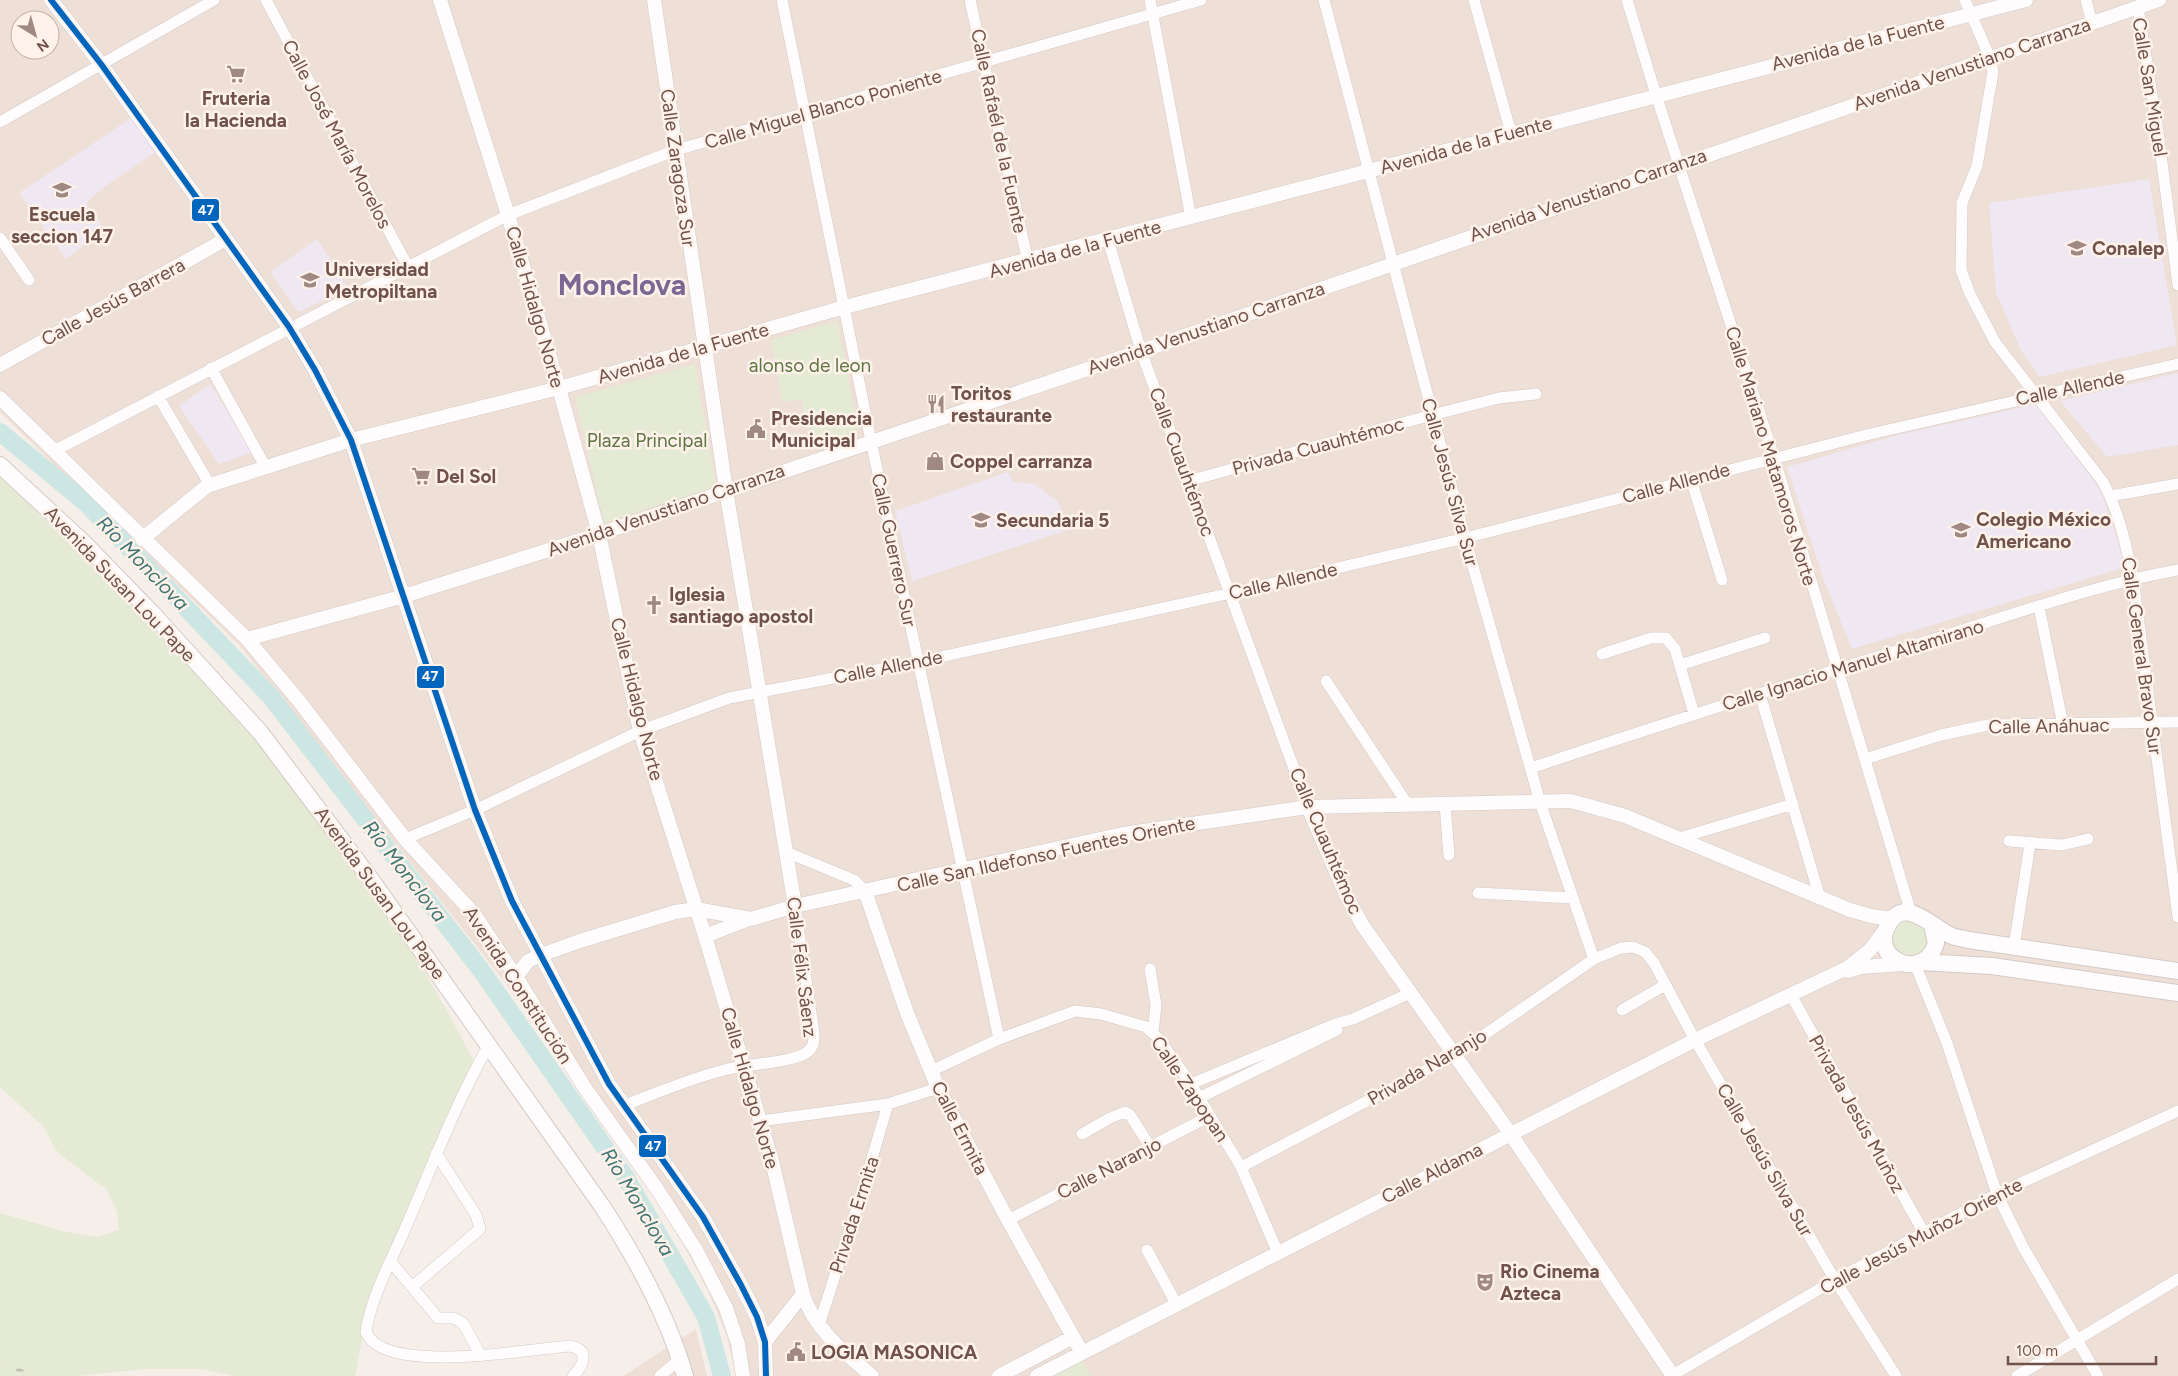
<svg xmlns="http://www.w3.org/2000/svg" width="2178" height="1376" font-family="Figtree,sans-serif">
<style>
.residential{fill:#eedfd7;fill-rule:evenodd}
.education{fill:#efe7f1}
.green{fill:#e5ead5}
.forest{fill:url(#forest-firs)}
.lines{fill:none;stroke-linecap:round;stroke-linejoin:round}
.river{stroke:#cce6e3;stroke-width:18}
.minor-casing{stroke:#d4cac6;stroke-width:12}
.tertiary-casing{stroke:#d4cac6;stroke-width:15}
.secondary-casing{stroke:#d4cac6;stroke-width:18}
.minor{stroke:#fefcfc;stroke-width:11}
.tertiary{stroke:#fefcfc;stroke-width:14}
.secondary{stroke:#fefcfc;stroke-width:16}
.bus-1-casing{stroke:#fef2ea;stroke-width:10}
.bus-1{stroke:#0065bd;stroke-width:6}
.labels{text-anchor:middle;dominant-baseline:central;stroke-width:5;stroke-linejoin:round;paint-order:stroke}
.street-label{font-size:19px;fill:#71524b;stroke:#fef2ea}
.poi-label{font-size:19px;font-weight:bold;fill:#71524b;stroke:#fef2ea;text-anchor:start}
.park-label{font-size:19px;fill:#5d7644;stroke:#fef2ea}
.water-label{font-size:20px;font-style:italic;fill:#407674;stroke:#fef2ea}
.town-label{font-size:29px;font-weight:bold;fill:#7c6794;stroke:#fef2ea}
.line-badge{stroke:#fef2ea;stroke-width:2}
.badge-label{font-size:14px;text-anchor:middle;font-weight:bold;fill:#fff}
</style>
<defs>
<pattern id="forest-firs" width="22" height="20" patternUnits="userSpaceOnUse" patternTransform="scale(1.25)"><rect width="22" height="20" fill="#e5ead5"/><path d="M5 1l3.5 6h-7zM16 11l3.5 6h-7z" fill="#bec0af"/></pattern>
</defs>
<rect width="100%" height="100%" fill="#f5eee9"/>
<path class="residential" d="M0,0H2178V1376H736L727,1337L710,1295L688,1253L652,1193L503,980L240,646L0,412ZM20,20H50V50H20Z
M696,1329L707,1376H623Z"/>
<path class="education" d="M131,118L156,152L104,187L86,203L104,229L66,259L19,193Z
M2149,179L2177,345L2040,377L2021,351L1996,292L1989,203Z
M317,239L349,289L298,312L270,272Z
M2178,373V445L2107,457L2060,401Z
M210,384L254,452L219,464L179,406Z
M2036,404L2072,447L2102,493L2126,567L1852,649L1823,578L1787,467L1898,435Z
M1008,472L1013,482L1035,484L1058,502L1068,530L912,581L895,511Z"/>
<path class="green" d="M837,321L858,430L813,445L801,400L782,402L771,340Z
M695,364L716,486L604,523L575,397Z
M0,477C181,649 360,835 473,1060L376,1291L366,1320L355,1376H234L202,1369H144L78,1376H50L8,1366L0,1361V1213L66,1232L96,1237L119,1230L117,1211L107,1190L66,1159L55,1149L44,1127L0,1087Z
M1903,920L1923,921L1930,944L1918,956C1905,956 1898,954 1893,942L1894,929Z
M1083,1360L1091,1376H1053H1054Z"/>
<path class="forest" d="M0,1361L8,1366L50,1376H0Z"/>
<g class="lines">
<path class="river" d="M0,432L86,503L271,697L481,970L626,1178L706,1317L722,1376"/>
<g class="minor-casing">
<path id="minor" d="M266,0L408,267
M782,0L871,441L999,1039
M970,0L1028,262
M1150,0L1191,218
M1324,0L1465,538L1540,802L1594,959
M1474,0L1511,133
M1627,0L1656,95L1774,457L1911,913
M1965,0L1990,58L1993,72L1977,166L1962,203L1961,270L1970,294L1995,342L2103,482C2119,512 2126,545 2133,578L2178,917
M2086,0L2092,23
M2138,7L2158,132L2178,285
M0,122L214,0
M0,238L29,280
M1108,240L1141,351L1308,807
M211,368L265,466
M158,396L210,485
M54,451L508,215L676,150L1201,0
M1691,479L1722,580
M1188,481L1432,415L1499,398L1536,394
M2110,496L2178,484
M2039,607L2063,725
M1602,654L1651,638H1666L1675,649L1694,714
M1680,665L1765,638
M1326,681L1408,805
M1760,694L1820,898
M1865,759L1941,735L1988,725L2178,722
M1531,768C1665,723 1799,681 1934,639C2015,614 2095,585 2178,570
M1445,804L1449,855
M405,839L475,810L640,731L729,698L918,662L1231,593L1465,538L1866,435L2178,364
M1676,839L1793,804
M2009,841L2062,845L2088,839
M786,852L854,880L865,891
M1478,893L1573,898
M2014,947L2030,844
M1915,964L1947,1043L1997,1194L2023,1247L2098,1376
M1150,969L1156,1005L1153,1032
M1791,995L1924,1233
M1622,1010L1665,985
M489,1045C455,1104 432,1167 405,1229C391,1261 371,1297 366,1332C383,1376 530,1349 570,1346C590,1350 584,1365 573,1376
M931,1071L999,1039L1075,1011L1101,1014L1146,1027L1158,1038L1191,1084L1241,1167L1278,1253
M1191,1084L1335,1024L1353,1019L1410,993
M1199,1098L1337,1030
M623,1106C656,1093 689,1079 724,1070C745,1064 790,1063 806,1053C814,1048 814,1041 814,1033L795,906
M760,1121L888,1104L938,1088
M1082,1134L1110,1118L1125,1112L1130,1115L1151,1148
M436,1153L476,1215L480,1229L412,1287L438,1318H454L463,1323L481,1356
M1241,1167L1455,1055L1594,959L1621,948L1633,947L1645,952L1654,963L1695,1040L1835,1280L1896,1376
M1008,1220L1210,1116
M1147,1250L1177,1305
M391,1262L412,1287
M819,1325L865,1182L888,1104
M660,1376L680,1359
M1671,1376L1835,1280L1997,1194L2178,1111
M2017,1376L2178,1279"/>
</g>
<g class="tertiary-casing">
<path id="tertiary" d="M51,0L101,64L289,327L315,370L351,440L475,810L512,901L609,1084L703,1217L741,1285L757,1317L765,1342L766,1376
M440,0L508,215L559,388L599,534L640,731L705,936L772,1161L803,1294C814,1329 845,1353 872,1376
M654,0L726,490L795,906
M0,365L226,239
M0,398L247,639L299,701L405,839L474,914L516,977L585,1088L657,1189L696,1250L726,1308L738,1344L743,1376
M142,539L207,486L351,440L559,388L845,307L2026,0
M247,639L404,596L599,534L1141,351L2159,0
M1308,807L1346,895L1363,926L1510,1133L1673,1376
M865,891L907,1013L938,1088L1008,1220L1082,1353
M705,936L749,919
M1848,971L1861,967L1903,964
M516,977L528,961L541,955L580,941L675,912L696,909L751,919L795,906L1123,834L1308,807L1571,801L1625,816L1850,910L1871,916L1893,919
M765,1342L803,1294
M999,1376L1073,1337
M1037,1376L1695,1040L1847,968L1870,950L1886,929"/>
</g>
<g class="secondary-casing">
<path id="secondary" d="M0,465L84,543L152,613L260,732L370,878L602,1206C636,1258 668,1316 685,1376
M1932,925L1936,943C1929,967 1904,971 1888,953C1883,944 1882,936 1887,927C1903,894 1931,926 1950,935C1955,938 1962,938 1969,940L2178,971
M1921,962L1992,966L2178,993"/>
</g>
<use href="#minor" class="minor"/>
<use href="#tertiary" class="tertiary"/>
<use href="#secondary" class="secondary"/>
<g class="bus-1-casing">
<path id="bus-1" d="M51,0L101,64L289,327L315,370L351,440L475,810L512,901L609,1084L703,1217L741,1285L757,1317L765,1342L766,1376"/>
</g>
<use href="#bus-1" class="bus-1"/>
</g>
<defs>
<g id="supermarket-bare" transform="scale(1.5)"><path d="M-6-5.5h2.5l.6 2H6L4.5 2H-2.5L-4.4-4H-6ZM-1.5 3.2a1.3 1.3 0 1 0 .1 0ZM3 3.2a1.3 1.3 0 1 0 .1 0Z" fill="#9f8982" stroke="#fef2ea" stroke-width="2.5" paint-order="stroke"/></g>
<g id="school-bare" transform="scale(1.5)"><path d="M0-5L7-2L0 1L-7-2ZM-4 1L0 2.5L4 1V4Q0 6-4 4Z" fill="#9f8982" stroke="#fef2ea" stroke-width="2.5" paint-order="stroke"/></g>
<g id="university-bare" transform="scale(1.5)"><path d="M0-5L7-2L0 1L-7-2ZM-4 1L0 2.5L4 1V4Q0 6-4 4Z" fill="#9f8982" stroke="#fef2ea" stroke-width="2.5" paint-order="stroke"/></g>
<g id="restaurant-bare" transform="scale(1.5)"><path d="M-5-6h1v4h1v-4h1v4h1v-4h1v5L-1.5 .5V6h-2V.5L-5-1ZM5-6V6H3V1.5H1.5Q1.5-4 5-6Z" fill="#9f8982" stroke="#fef2ea" stroke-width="2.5" paint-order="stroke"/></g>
<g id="civic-bare" transform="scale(1.5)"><path d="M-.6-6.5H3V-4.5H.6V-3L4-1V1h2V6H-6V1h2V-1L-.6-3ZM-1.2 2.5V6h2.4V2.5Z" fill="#9f8982" stroke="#fef2ea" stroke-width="2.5" paint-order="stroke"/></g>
<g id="shop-bare" transform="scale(1.5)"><path d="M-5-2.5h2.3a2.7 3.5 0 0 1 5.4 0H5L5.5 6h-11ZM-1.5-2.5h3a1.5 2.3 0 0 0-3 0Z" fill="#9f8982" stroke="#fef2ea" stroke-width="2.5" paint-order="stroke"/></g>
<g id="church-bare" transform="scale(1.5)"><path d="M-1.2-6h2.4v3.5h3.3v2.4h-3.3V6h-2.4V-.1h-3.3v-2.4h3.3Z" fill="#9f8982" stroke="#fef2ea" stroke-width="2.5" paint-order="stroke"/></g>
<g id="theatre-bare" transform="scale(1.5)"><path d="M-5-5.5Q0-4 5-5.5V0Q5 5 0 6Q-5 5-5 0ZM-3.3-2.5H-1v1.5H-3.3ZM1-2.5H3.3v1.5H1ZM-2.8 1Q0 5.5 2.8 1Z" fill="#9f8982" stroke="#fef2ea" stroke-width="2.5" paint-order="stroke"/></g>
</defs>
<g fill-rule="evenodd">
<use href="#supermarket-bare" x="236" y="74"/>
<use href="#school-bare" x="62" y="190"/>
<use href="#school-bare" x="2077" y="248"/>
<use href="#university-bare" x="310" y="280"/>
<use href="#restaurant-bare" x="936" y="404"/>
<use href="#civic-bare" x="756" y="429"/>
<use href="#shop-bare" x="935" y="461"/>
<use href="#supermarket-bare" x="421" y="476"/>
<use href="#school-bare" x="981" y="520"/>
<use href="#university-bare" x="1961" y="530"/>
<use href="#church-bare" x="654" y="605"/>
<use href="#theatre-bare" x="1485" y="1282"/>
<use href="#civic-bare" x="796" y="1352"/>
</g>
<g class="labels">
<g class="street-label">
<text transform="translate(1858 43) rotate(-14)">Avenida de la Fuente</text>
<text transform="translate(1972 64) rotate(-19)">Avenida Venustiano Carranza</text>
<text transform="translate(2150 87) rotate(81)">Calle San Miguel</text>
<text transform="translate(823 109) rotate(-16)">Calle Miguel Blanco Poniente</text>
<text transform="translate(999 131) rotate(78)">Calle Rafaél de la Fuente</text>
<text transform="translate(337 134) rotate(62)">Calle José María Morelos</text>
<text transform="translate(1466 145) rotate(-15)">Avenida de la Fuente</text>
<text transform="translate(678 168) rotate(82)">Calle Zaragoza Sur</text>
<text transform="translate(1588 195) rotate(-19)">Avenida Venustiano Carranza</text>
<text transform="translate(1075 249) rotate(-15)">Avenida de la Fuente</text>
<text transform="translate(113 302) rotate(-29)">Calle Jesús Barrera</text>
<text transform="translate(535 307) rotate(74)">Calle Hidalgo Norte</text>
<text transform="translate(1206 328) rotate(-19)">Avenida Venustiano Carranza</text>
<text transform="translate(683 353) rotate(-16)">Avenida de la Fuente</text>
<text transform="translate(2070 388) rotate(-12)">Calle Allende</text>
<text transform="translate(1318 446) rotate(-15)">Privada Cuauhtémoc</text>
<text transform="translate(1771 456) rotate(73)">Calle Mariano Matamoros Norte</text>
<text transform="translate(1182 462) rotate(70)">Calle Cuauhtémoc</text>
<text transform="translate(1450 482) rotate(75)">Calle Jesús Silva Sur</text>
<text transform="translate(1676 483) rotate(-15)">Calle Allende</text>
<text transform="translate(666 510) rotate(-19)">Avenida Venustiano Carranza</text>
<text transform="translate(894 550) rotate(78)">Calle Guerrero Sur</text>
<text transform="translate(1283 581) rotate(-13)">Calle Allende</text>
<text transform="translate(120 584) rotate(46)">Avenida Susan Lou Pape</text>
<text transform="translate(2142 656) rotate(82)">Calle General Bravo Sur</text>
<text transform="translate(1853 665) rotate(-17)">Calle Ignacio Manuel Altamirano</text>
<text transform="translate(888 667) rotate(-11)">Calle Allende</text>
<text transform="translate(637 699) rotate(76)">Calle Hidalgo Norte</text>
<text transform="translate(2049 726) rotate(-1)">Calle Anáhuac</text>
<text transform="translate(1326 841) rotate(67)">Calle Cuauhtémoc</text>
<text transform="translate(1046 854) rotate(-12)">Calle San Ildefonso Fuentes Oriente</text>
<text transform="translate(380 893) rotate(54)">Avenida Susan Lou Pape</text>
<text transform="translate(802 967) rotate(83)">Calle Félix Sáenz</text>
<text transform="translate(518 985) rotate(57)">Avenida Constitución</text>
<text transform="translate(1427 1067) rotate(-30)">Privada Naranjo</text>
<text transform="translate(750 1088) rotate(74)">Calle Hidalgo Norte</text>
<text transform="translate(1190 1089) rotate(56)">Calle Zapopan</text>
<text transform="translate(1857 1114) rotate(61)">Privada Jesús Muñoz</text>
<text transform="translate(960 1128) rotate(63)">Calle Ermita</text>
<text transform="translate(1765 1160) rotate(60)">Calle Jesús Silva Sur</text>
<text transform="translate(1109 1168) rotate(-27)">Calle Naranjo</text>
<text transform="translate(1432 1173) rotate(-27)">Calle Aldama</text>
<text transform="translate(854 1215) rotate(-72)">Privada Ermita</text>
<text transform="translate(1921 1236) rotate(-28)">Calle Jesús Muñoz Oriente</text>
</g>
<g class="poi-label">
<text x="236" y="98" text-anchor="middle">Fruteria<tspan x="236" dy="22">la Hacienda</tspan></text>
<text x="62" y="214" text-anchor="middle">Escuela<tspan x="62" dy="22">seccion 147</tspan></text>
<text x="2092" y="248">Conalep</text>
<text x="325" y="269">Universidad<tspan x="325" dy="22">Metropiltana</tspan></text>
<text x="951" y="393">Toritos<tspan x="951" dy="22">restaurante</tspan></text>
<text x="771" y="418">Presidencia<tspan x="771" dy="22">Municipal</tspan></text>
<text x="950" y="461">Coppel carranza</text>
<text x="436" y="476">Del Sol</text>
<text x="1976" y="519">Colegio México<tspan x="1976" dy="22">Americano</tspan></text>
<text x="996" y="520">Secundaria 5</text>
<text x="669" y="594">Iglesia<tspan x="669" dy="22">santiago apostol</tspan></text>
<text x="1500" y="1271">Rio Cinema<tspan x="1500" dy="22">Azteca</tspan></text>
<text x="811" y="1352">LOGIA MASONICA</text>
</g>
<g class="park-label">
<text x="810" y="365">alonso de leon</text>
<text x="647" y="440">Plaza Principal</text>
</g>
<g class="water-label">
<text transform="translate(143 563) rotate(46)">Río Monclova</text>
<text transform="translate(405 871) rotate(52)">Río Monclova</text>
<text transform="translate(638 1202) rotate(59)">Río Monclova</text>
</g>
<g class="town-label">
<text x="622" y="284">Monclova</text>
</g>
</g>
<g class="line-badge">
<rect x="191" y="198" width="29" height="24" rx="5" fill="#0065bd"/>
<rect x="416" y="665" width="29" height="24" rx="5" fill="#0065bd"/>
<rect x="638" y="1134" width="29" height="24" rx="5" fill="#0065bd"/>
</g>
<g class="badge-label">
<text x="206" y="215">47</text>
<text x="430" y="681">47</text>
<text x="653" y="1151">47</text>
</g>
<g transform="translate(35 35) rotate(143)"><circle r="24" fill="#fef2ea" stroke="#c6b2aa"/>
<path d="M0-4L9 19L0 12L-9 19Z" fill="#9f8982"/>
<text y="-8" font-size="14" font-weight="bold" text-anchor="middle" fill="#71524b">N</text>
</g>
<path d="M2008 1356v8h148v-8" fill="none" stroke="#71524b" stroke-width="2.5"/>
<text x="2016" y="1356" font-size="15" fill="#71524b" stroke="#fef2ea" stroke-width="4" paint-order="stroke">100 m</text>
</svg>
